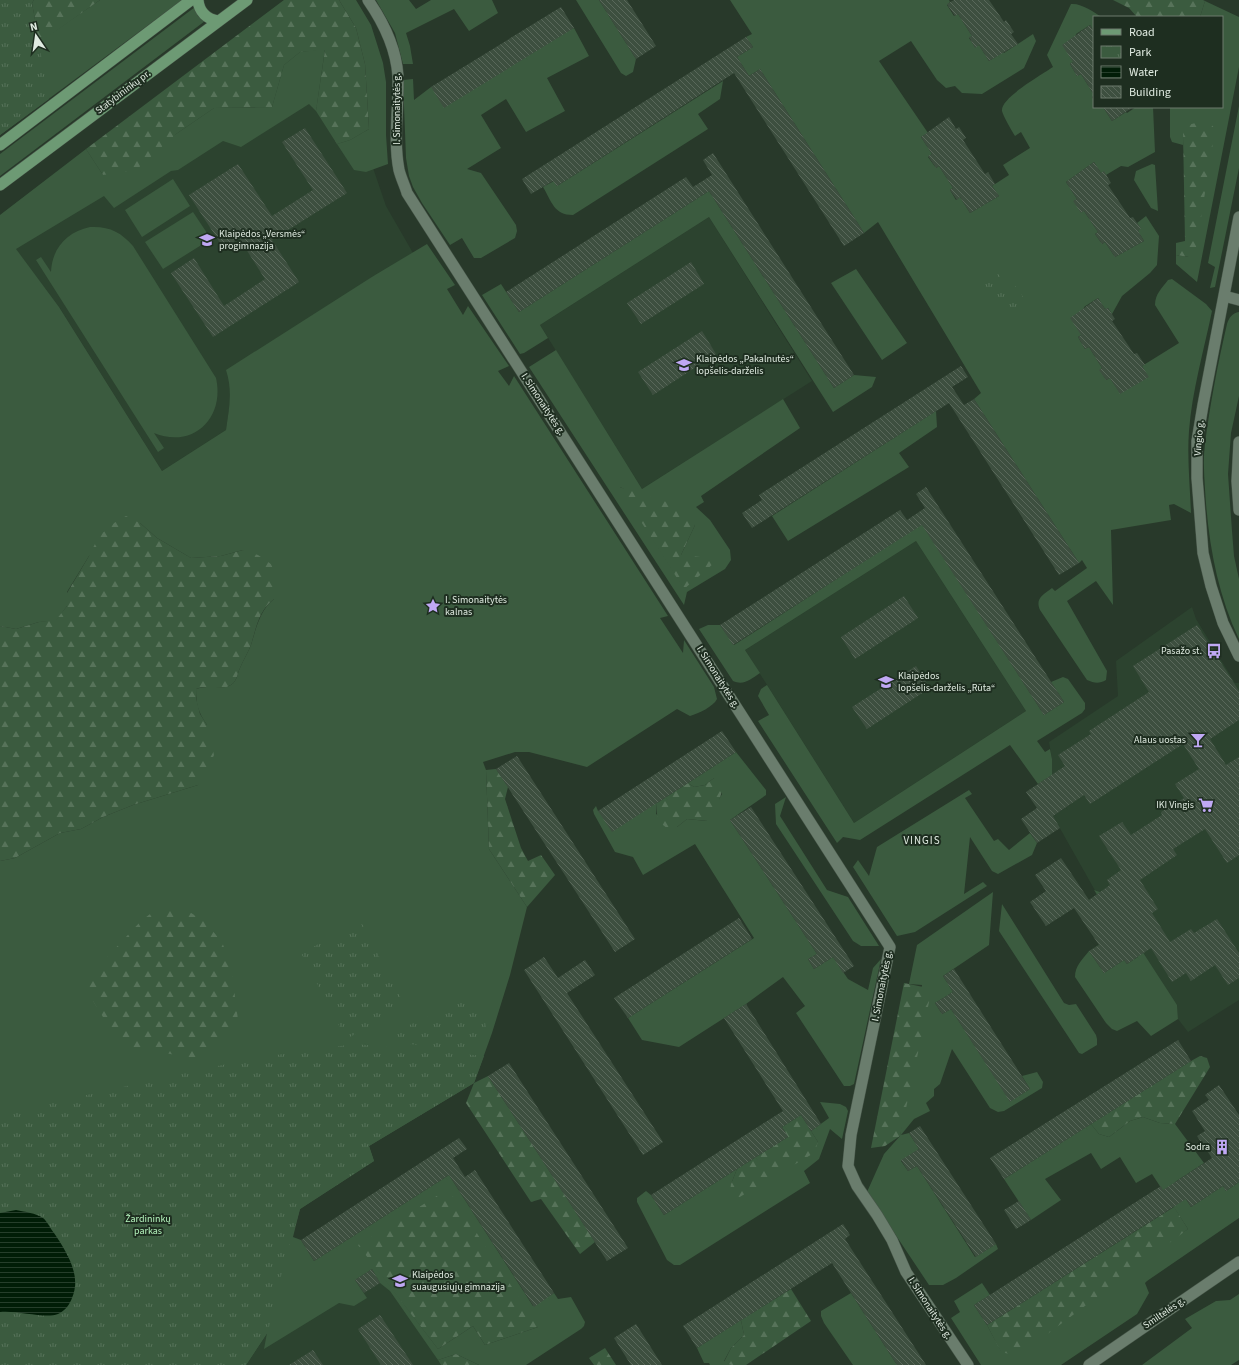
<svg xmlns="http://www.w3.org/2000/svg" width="1239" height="1365" font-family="'Source Sans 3',sans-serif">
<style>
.built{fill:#2c432f}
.grass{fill:#3b5b3f;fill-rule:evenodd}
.forest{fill:url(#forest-firs)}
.park{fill:url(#park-tufts)}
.water{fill:url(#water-rules)}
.building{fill:url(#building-back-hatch)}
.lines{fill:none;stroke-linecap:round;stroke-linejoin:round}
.minor-casing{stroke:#465548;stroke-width:12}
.tertiary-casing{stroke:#465548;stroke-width:12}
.secondary-casing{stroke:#465548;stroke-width:12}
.primary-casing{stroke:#465548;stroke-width:12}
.minor{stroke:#6a7d6d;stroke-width:11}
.tertiary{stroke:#6a7d6d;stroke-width:11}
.secondary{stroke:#6a7d6d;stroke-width:11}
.primary{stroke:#6d9a74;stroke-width:11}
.labels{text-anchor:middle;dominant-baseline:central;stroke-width:4;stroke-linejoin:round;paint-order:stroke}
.street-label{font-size:10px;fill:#e0ebe1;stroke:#1e2e20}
.poi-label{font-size:10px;fill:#e0ebe1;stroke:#1e2e20;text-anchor:start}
.park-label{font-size:10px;fill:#b5f5bd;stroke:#1e2e20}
.neighbourhood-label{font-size:11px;letter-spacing:1px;fill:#e0ebe1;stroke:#1e2e20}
</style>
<defs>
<pattern id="forest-firs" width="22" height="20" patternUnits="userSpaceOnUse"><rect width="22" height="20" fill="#3b5b3f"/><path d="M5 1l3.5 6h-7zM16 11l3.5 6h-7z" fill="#57735a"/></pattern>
<pattern id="park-tufts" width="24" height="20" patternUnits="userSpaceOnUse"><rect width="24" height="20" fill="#3b5b3f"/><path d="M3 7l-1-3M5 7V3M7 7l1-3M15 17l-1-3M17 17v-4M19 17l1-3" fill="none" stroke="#57735a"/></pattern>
<pattern id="water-rules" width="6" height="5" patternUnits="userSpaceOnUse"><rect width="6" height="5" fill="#011d07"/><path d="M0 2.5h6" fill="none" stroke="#263e2b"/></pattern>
<pattern id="building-back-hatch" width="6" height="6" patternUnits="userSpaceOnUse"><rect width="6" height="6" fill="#3d4f3f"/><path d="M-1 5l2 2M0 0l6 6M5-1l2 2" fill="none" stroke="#59685a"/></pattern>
</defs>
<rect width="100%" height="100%" fill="#28392a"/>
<path class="built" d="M284,0H339L371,162L386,206L413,253L375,275L230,383L231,397L226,430L162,471L59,307L15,249L0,232V215Z
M709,217L812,381L642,489L540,325Z
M916,541L1026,711L854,823L745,650Z
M1192,607L1196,619L1235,683H1239V1000L1188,1032L1178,1019L1177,1005L1139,957L1127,964L1124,960L1104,973L1089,951L1099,944L1075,909L1097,894L1053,816L1071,804L1052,775V759L1049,742L1118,696L1116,661Z
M448,1189L438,1360L441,1365H246L268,1332Z"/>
<path class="grass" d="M0,0H34L32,3L39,42L100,0H182L0,135Z
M339,0H356L371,25L383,63L386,82V135L388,164L366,172L354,170L337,144L350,140L369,129L365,64L356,28Z
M376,0H409L416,9L431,0H492L498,13L469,31L454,9L406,33L410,46L413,64H403L395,33Z
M576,0H599L636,59L633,72L626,76L621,73Z
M730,0H949L950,2L947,5L954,16L958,14L972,36L969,38L975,47L979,45L989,61L1003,52L1004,53L1033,34L1036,41L1024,68L982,94L962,93L955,86L946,88L937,80L911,41L879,61L928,133L921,137L932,154L928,157L936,168L939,166L953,188L950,190L956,200L960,197L970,213L999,196L992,186L1009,175L1003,165L1030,148L1021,132L1015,136C1012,131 1003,116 1002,111C1000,98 1043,74 1053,67L1047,55L1071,4C1082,3 1093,12 1102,17H1094V31L1090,25L1076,34L1073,62L1070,64L1077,76L1081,74L1094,95L1092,97L1094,101V107H1103L1112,121L1126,112L1127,113L1136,107H1153L1155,152L1128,167L1121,166L1106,175L1101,173L1094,162L1066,182L1077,199L1074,201L1084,211L1098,232L1095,234L1102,244L1105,242L1115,257L1144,241L1138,231L1140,228L1137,223L1146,216L1159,236L1157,265L1150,273L1122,296L1112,314L1108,308L1105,309L1098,298L1084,307L1081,335L1078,337L1085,349L1089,347L1102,368L1100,370L1106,380L1110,378L1120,393L1148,377L1142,366L1179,343L1155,305C1155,294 1162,288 1168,280L1172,279L1206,304L1212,311C1204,350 1192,391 1189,431C1187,458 1190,486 1191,513L1174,504L1169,505L1171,520L1111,530L1113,605L1096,581L1067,601L1107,671L1106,680C1099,684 1094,683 1087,680L1040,610C1035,598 1043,595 1052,588L1055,591L1087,568L1082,560L1079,563L974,399L981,393L878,222L864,233L760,69L749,76L737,57L753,47L746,37L752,34Z
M1205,1L1239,17V67L1197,282L1176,264V255L1189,257L1183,131V145L1172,142L1170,137V107H1222V17H1200Z
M195,7L198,16L205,21L0,176V154Z
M574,28L589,56L547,78L565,111L526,132L506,99L481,115L501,148L467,169L481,173L516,225L517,231L515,238L481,258H474L462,238L450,245L422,203L413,187L409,176L406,158L403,80L413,79L414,100L431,87Z
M325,49L316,111L309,104L241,147L223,141L178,170L171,171L114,208L104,196L16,249L59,307L162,471L226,430C229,408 233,392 226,370L375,275L427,244L455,285L447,289L463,315L468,306L509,366L498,371L509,386L514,376L668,616L660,618L683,653L684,640L714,687L717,699C713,707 699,713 690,716L677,709L587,767L529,752H515L483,762L486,770L489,849L527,907L510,975L492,1033L474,1083L369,1146L374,1161L300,1209L293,1237L301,1240L314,1261L449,1175L533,1306L554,1293L558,1299L571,1297L585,1322L584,1326L581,1329L526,1365H479L456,1354L438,1360L390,1291L380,1283L372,1269L355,1280L367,1298L354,1306L339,1303L264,1349L267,1333L246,1365H0V861L15,858L60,833L81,829L103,817L133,805L198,785L207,725C198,712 196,704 196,689C207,685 223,689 229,686C237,683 237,674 240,668C243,660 248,653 251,645C256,628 260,610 274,599L243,550L221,556L191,558L157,538L140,523L89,556L67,592V606L56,621L39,622L16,629L0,626V215L86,149L103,175L176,134L214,108L272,107L284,65L300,52ZM359,1245L538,1327L485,1345L473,1326L438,1349Z
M723,81L720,99L698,114L708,129L573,215C554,215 552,202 543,187L554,181L557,186Z
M1239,106V168L1215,287L1210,288L1215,267L1208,263Z
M1152,164L1155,165L1158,211L1151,208L1134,180L1136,171Z
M173,179L190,206L142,237L125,210Z
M709,191L834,388L854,375L876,377L872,387L833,412L709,217L540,325L548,338L524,353L520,354L482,295L501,284L519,312Z
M193,212L211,239L163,269L145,242Z
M90,227C109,226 121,232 133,246L216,378C225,418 193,449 154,433L164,448L158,452L36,260L41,257L51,272C52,248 67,232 90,227Z
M856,269L907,343L882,360L831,283Z
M1239,312V396L1231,433L1228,474L1232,531L1234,556L1239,579V639C1217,593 1208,541 1205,489C1204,474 1203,459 1205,444C1210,404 1218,363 1227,324C1229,318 1232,313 1239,312Z
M556,350L642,489L783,399L800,428L701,496L704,502L696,507L710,520L730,550L731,560L725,569L687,592L684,605L529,367ZM620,487L695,525L681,555L684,588Z
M936,411L937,427L899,453L909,467L788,541L772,516Z
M922,524L1044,715L1064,702L1051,682L1063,677L1068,679L1085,703V709L1082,713L1037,741L1045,752L1050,749L1052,759V775L1038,784L1010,745L860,840L843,837L837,843L758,721L769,715L758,696L761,689L767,685L854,823L1026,711L916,541L745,650L760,673C751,679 744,686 733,681L699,629L708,625H720L734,645Z
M736,752L766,790V795L730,820L817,954L808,959L814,969L833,957L848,979L868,990L873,968L881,959L854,1084L850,1086H844L796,1013L805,1006L783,977L746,1004L679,1047L642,1040L628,1018L754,938L695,844L643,875L633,857L615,852L594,814L593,810L596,806L598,811L657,803L656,814L677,827L687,819L707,821L722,794L714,778L705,785L694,787L688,783Z
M969,790L972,794L965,798L994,841L998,839L1009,850L1030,833L1037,843L1032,855L998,874L992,871L970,837L964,894L983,882L987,886L915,932L897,936L853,867L858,860L869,876L877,847Z
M786,797L780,816L827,890L848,897L879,946H861L853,941L776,824L775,804Z
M1094,890L1105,894L1177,1005L1178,1019L1151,1036L1137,1021L1117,1031L1112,1029L1106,1023L1075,977C1075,966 1082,960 1089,951L1104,973L1124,960L1127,964L1138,957Z
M993,892L989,945L943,976L953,992L935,1003L942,1014L951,1009L1010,1101L1030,1089L1022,1076L1037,1072L1043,1082L1042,1088L1004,1111L998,1112L990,1108L952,1049L940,1084L934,1089V1096L926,1103L930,1111L914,1119L901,1135L909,1133L919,1149L901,1161L908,1171L917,1166L975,1257L996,1244L998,1249L956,1278L943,1285H929L867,1192L884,1154L900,1136L922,985L909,984L917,945Z
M1002,904L1064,1003L1069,1005L1076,1004L1096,1035L1097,1039V1045L1082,1054L1079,1053L999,931Z
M820,1102L840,1104L846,1107L848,1111L842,1139L830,1129L819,1159L804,1171L810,1183L680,1265H674L667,1260L637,1202V1198L646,1191L651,1195L664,1215L737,1169L731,1184L818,1142L811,1131L829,1118Z
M1143,1117L1160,1123L1175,1124L1204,1163L1175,1182L1191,1207L1223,1186L1226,1191L1239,1182V1218L1147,1281L1145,1283L1149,1293L1137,1314L1061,1365H981L951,1318L960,1312L954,1301L982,1283L990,1295L974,1305L987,1325L1001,1351L1188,1229L1152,1174L1136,1183L1120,1157L1101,1169L1091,1153L1045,1179L1061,1200L1031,1220L1004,1179L1091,1124L1099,1134L1109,1137L1130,1121Z
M851,1293L897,1365H853L824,1323L821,1316V1311Z
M1239,1294V1360L1231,1365H1142L1192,1328L1185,1319L1216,1301L1230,1300Z
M741,1320L744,1335L731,1348L724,1361L731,1365H710L709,1363H704L697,1348Z"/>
<path class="forest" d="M34,0H100L39,43L32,3Z
M284,0H339L356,28L365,64L369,129L350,140L337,144L316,111L325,50L300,52L284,65L272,107L214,108L176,134L136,170L103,175L86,149Z
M1113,0H1203L1205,1L1200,17H1137L1129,8Z
M1203,121C1209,122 1213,125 1215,130L1196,249L1189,257L1176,255V243L1185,241L1183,131L1188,125Z
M619,487L690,509L695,525L681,555L710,558L713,564L684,589Z
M126,516L140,523L157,538L191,558L221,556L243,550L258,555L271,564L275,572L276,583L274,599C259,610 256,628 251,645C248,653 243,660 240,668C237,674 237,683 229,686C222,690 207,684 196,689V698L200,714L207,725L214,755L206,773L198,785L133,805L103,817L81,829L60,833L15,858L0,861V626L16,629L39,622L56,620L67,606V593L89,556L99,536L114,523Z
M496,769L508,787L505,799L521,848L528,861L541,855L555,875L527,907L489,849L486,770Z
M714,778L724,780C722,795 717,809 708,821L687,819L677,827L670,830C657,822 656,817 657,803L688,783L694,787L705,785Z
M173,907L185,909L205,922L222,942L231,966L238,1020L232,1033L219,1046L209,1054L197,1059L133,1047L122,1041L111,1030L90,996L89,984L94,971L141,921L154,911Z
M904,983L928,988L931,993L900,1136L885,1146L871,1148Z
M1200,1056L1207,1058L1210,1067L1175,1124L1160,1123L1143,1117L1130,1121L1109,1137L1099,1134L1091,1124L1191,1061Z
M488,1076L595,1242L580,1254L541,1199L531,1202L466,1103L474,1083Z
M801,1115L818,1142L814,1153L738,1198L733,1196L730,1192L731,1184L737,1169L788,1137L782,1127Z
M448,1189L538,1327L485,1345L473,1326L438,1349L358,1245Z
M1174,1207L1188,1229L1018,1356L1001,1352L987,1325Z
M791,1289L811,1321L746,1365H731L724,1362L731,1348L744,1335L741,1320Z
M605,1348L616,1365H594L589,1358Z
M456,1354L479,1365H441L438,1360Z"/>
<path class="park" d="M0,0H31L49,99L0,135Z
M997,272L1009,291L1016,286L1030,308L1014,319L1000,298L993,302L980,283Z
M361,922L406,1008L346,1039L301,953Z
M471,998L482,1007L486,1027L483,1043L470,1051L375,1040Z
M355,1044L484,1056L474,1083L369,1146L374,1161L300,1209L277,1290L268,1332L246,1365H0V1116L14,1111L254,1058Z"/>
<path class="water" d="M16,1210C26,1212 35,1213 43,1218C47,1221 50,1228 54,1233C66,1251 82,1275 72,1298C70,1304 65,1311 58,1314C45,1319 17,1310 0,1312V1213Z"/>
<path class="building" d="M599,0H627L656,46L636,59Z
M954,0H989L1004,22L1006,20L1014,32L1011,34L1018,44L989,61L979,45L975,48L969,37L972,36L958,14L955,16L947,4Z
M561,7L574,28L444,108L431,87Z
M1090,25L1094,31V95L1081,74L1077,76L1070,64L1073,62L1062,45Z
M746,37L753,47L737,57L749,76L760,69L864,233L844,246L734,73L557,186L553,181L531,194L522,179Z
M1103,107H1133L1112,121Z
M949,117L956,129L959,127L966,138L963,140L985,174L988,172L995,184L992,186L999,196L970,213L960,197L957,200L950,190L953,188L939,166L936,168L928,156L932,154L921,137Z
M305,128L347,193L272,240L299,282L213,337L171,273L194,258L224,306L265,279L239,238L224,249L189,195L238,164L272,216L313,190L282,142Z
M713,153L854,375L834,388L709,191L519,312L506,292L686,177L693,187L712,175L703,160Z
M1094,162L1101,173L1104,171L1111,183L1108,185L1130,218L1133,217L1137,223L1141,228L1138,231L1144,241L1115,257L1105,242L1102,244L1095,234L1098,232L1084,211L1081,213L1073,201L1077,199L1066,182Z
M691,262L704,284L641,324L627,303Z
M1098,298L1105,309L1108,308L1115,319L1112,321L1134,354L1137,353L1145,365L1142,366L1149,377L1120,394L1110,378L1106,380L1099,370L1102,368L1089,347L1085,349L1078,337L1081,335L1070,318Z
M702,331L716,354L653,395L638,372Z
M961,366L968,377L952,387L964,405L974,399L1079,563L1059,575L949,403L752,528L742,513L762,500L759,495Z
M926,487L1064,702L1044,715L922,525L733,645L720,625L900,510L907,520L925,508L916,494Z
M904,596L918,618L855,659L841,637Z
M1197,625L1239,691V720L1210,739L1226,765L1239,757V855L1227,863L1205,829L1173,849L1177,855L1140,880L1158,909L1152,913L1170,942L1191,929L1194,933L1217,919L1239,953V978L1228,985L1215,965L1191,981L1186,973L1172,982L1151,948L1127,964L1124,960L1104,973L1089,951L1099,945L1074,908L1046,926L1030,902L1046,891L1035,875L1061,858L1089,900L1110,885L1107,880L1121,870L1099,836L1122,822L1131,835L1162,815L1161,812L1184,798L1175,784L1199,769L1183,744L1090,804L1084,795L1053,816L1060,828L1037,843L1021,819L1037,808L1026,792L1065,766L1058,755L1091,734L1089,731L1149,692L1133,666Z
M916,666L930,688L867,729L852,707Z
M722,731L736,752L612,832L598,811Z
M517,756L635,939L615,952L496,769Z
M751,807L854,966L843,973L833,957L814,969L808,959L817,954L730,820Z
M739,918L752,939L628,1018L614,998Z
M544,957L558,978L585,960L595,975L567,993L663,1142L643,1155L524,970Z
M954,969L1030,1089L1010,1102L951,1009L942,1014L935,1003L953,992L943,976Z
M746,1004L821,1124L811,1131L801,1115L782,1127L788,1137L664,1215L651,1195L783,1111L724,1018Z
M1178,1040L1191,1061L1004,1179L990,1158Z
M509,1063L628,1248L607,1261L488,1076Z
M1219,1085L1239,1115V1182L1226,1191L1223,1186L1191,1207L1186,1199L987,1325L974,1305L1161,1186L1163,1190L1212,1158L1197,1136L1205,1131L1192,1111L1209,1100L1205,1095Z
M920,1126L996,1244L976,1257L917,1166L908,1171L901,1160L919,1149L909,1133Z
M459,1138L467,1149L453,1158L465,1177L475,1170L554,1293L534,1307L449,1175L314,1261L301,1240Z
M1019,1201L1031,1220L1016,1229L1004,1210Z
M843,1224L850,1235L845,1239L926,1365H897L832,1263L697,1348L683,1326Z
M372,1269L380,1283L364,1293L355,1280Z
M380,1315L413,1365H381L358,1329Z
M636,1324L662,1365H631L614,1338Z
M313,1350L323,1365H289Z"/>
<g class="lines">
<g class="minor-casing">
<path id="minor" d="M368,0C384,23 396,47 398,76C399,107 393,139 399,170C401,178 405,186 407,193L890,947L851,1135L848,1166L857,1186L877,1215L892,1240L906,1272L968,1365"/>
</g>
<g class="tertiary-casing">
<path id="tertiary" d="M1089,1365L1239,1262"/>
</g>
<g class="secondary-casing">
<path id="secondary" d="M1239,217L1203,405L1197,441V478L1203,553L1211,586L1223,623L1239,656
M1224,296L1239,300
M1239,442L1237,481L1239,510"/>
</g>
<g class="primary-casing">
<path id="primary" d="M198,0C199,12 207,19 218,21
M0,145L191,0
M0,185L247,0"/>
</g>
<use href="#minor" class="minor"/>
<use href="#tertiary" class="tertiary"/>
<use href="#secondary" class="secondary"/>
<use href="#primary" class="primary"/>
</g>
<defs>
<g id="school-bare" transform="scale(1.2)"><path d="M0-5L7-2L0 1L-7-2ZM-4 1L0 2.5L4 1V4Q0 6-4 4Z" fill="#c0a8f4" stroke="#1e2e20" stroke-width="2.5" paint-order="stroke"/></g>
<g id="sight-bare" transform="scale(1.2)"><path d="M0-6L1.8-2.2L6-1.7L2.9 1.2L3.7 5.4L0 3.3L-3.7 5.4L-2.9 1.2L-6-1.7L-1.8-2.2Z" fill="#c0a8f4" stroke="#1e2e20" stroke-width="2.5" paint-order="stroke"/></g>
<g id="bus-bare" transform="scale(1.2)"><path d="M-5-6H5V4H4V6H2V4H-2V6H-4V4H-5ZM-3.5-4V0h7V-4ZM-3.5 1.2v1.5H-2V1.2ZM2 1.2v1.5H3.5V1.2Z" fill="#c0a8f4" stroke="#1e2e20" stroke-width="2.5" paint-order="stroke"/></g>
<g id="bar-bare" transform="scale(1.2)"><path d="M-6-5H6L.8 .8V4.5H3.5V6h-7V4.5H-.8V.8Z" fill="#c0a8f4" stroke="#1e2e20" stroke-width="2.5" paint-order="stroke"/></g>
<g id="supermarket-bare" transform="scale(1.2)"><path d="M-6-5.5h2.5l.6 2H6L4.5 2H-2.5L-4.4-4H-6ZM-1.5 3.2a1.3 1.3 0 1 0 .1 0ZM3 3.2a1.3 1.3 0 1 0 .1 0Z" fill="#c0a8f4" stroke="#1e2e20" stroke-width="2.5" paint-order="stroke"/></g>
<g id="building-bare" transform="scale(1.2)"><path d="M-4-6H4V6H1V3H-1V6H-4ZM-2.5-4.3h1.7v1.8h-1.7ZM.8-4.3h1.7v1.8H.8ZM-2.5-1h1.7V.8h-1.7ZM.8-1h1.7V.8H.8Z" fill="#c0a8f4" stroke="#1e2e20" stroke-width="2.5" paint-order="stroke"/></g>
</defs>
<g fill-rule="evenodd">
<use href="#school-bare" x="207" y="240"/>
<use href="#school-bare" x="684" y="365"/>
<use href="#sight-bare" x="433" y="606"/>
<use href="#bus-bare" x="1214" y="651"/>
<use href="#school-bare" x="886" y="682"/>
<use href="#bar-bare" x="1198" y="740"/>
<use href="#supermarket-bare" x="1206" y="805"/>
<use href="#building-bare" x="1222" y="1147"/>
<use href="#school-bare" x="400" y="1281"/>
</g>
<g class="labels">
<g class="street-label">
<text transform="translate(123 92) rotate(-37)">Statybininkų pr.</text>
<text transform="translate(397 109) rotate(-90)">I. Simonaitytės g.</text>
<text transform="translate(543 404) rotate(57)">I. Simonaitytės g.</text>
<text transform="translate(1199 438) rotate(-85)">Vingio g.</text>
<text transform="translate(718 677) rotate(58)">I. Simonaitytės g.</text>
<text transform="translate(882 986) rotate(-79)">I. Simonaitytės g.</text>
<text transform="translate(930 1308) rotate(57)">I. Simonaitytės g.</text>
<text transform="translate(1164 1313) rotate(-34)">Smiltelės g.</text>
</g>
<g class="poi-label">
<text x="219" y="234">Klaipėdos „Versmės“<tspan x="219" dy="12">progimnazija</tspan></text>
<text x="696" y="359">Klaipėdos „Pakalnutės“<tspan x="696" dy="12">lopšelis-darželis</tspan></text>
<text x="445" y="600">I. Simonaitytės<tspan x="445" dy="12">kalnas</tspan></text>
<text x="1202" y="651" text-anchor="end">Pasažo st.</text>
<text x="898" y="676">Klaipėdos<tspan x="898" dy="12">lopšelis-darželis „Rūta“</tspan></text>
<text x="1186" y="740" text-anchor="end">Alaus uostas</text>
<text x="1194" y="805" text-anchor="end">IKI Vingis</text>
<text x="1210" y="1147" text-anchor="end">Sodra</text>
<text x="412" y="1275">Klaipėdos<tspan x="412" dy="12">suaugusiųjų gimnazija</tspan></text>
</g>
<g class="park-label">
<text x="148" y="1219">Žardininkų<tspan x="148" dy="12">parkas</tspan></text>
</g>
<g class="neighbourhood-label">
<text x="922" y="840">VINGIS</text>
</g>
</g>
<rect x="1093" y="16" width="130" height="92" fill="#1e2e20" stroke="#6c7a6d"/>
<rect x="1101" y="29" width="20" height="6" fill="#6d9a74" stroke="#6c7a6d"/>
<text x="1129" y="36" font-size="12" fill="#e0ebe1">Road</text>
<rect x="1101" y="46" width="20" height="12" fill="url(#park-tufts)" stroke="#6c7a6d"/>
<text x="1129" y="56" font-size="12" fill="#e0ebe1">Park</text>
<rect x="1101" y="66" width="20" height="12" fill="url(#water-rules)" stroke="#6c7a6d"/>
<text x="1129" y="76" font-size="12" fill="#e0ebe1">Water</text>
<rect x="1101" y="86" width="20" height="12" fill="url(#building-back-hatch)" stroke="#6c7a6d"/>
<text x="1129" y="96" font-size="12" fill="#e0ebe1">Building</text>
<g transform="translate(36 36) rotate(347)" stroke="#1e2e20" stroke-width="3" paint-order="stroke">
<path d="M0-3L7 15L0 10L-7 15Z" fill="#e0ebe1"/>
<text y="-6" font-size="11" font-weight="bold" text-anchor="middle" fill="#e0ebe1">N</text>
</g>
</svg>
